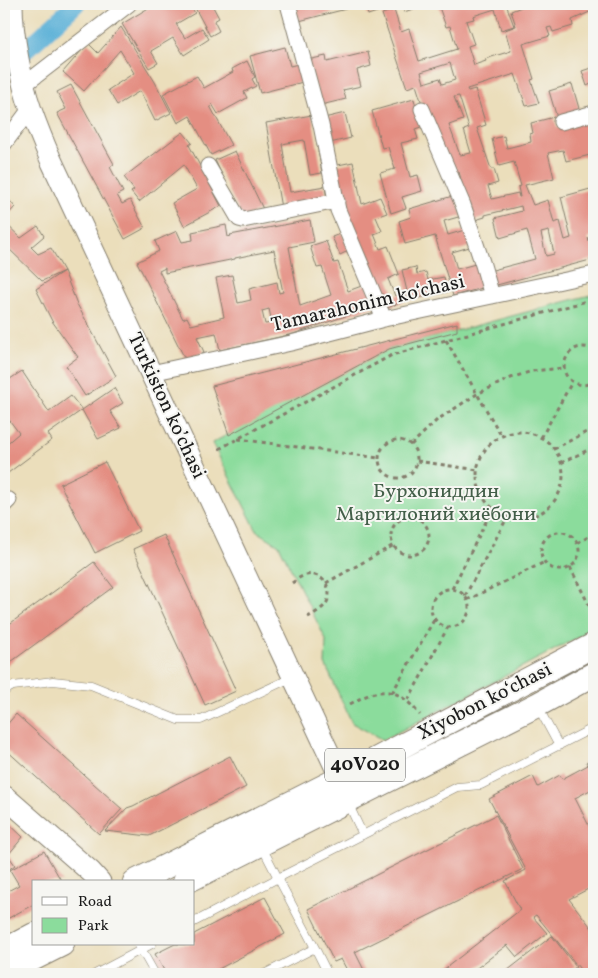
<svg xmlns="http://www.w3.org/2000/svg" width="598" height="978" font-family="Vollkorn,serif">
<style>
.green{fill:#8bdc9c;stroke:#547c5c}
.lines{fill:none;stroke-linecap:round;stroke-linejoin:round}
.canal{stroke:#5ab0d7;stroke-width:18}
.building{fill:#e48e82;fill-rule:evenodd}
.lane-casing{stroke:#847d6c;stroke-width:9}
.street-casing{stroke:#847d6c;stroke-width:17}
.secondary-casing{stroke:#847d6c;stroke-width:23}
.primary-casing{stroke:#847d6c;stroke-width:26}
.path{stroke:#847d6c;stroke-width:3;stroke-dasharray:4 4;stroke-linecap:butt}
.lane{stroke:#fff;stroke-width:8}
.street{stroke:#fff;stroke-width:15}
.secondary{stroke:#fff;stroke-width:21}
.primary{stroke:#fff;stroke-width:24}
.labels{text-anchor:middle;dominant-baseline:central;stroke-width:4;stroke-linejoin:round;paint-order:stroke}
.shield{fill:#f6f6f2;stroke:#5d5d5c;stroke-width:1}
.shield-label{font-size:19px;font-weight:bold;fill:#1c1c1c}
.street-label{font-size:20px;fill:#1c1c1c;stroke:#f6f6f2}
.park-label{font-size:20px;fill:#435f49;stroke:#f6f6f2}
</style>
<rect width="100%" height="100%" fill="#f6f6f2"/>
<filter id="ink" filterUnits="userSpaceOnUse"><feTurbulence type="fractalNoise" baseFrequency=".02" numOctaves="2"/><feDisplacementMap in="SourceGraphic" scale="10" xChannelSelector="R" yChannelSelector="G"/><feConvolveMatrix kernelMatrix="1 2 1 2 8 2 1 2 1" color-interpolation-filters="sRGB"/></filter>
<filter id="wash" filterUnits="userSpaceOnUse"><feTurbulence type="fractalNoise" baseFrequency=".0096" numOctaves="4" result="noise"/><feDisplacementMap in="SourceGraphic" scale="20" xChannelSelector="R" yChannelSelector="G"/><feGaussianBlur stdDeviation="1.12" result="paint"/><feColorMatrix in="noise" values="0 0 0 0 0 0 0 0 0 0 0 0 0 0 0 0 0 1.4 0 .05"/><feComposite in="paint" operator="in"/></filter>
<g filter="url(#wash)">
<rect width="100%" height="100%" fill="#ebdebb"/>
<path class="green" d="M594,294V629L383,740L352,723L325,664L326,640L279,545L257,531L212,443L389,349Z"/>
<g class="lines">
<path class="canal" d="M4,70L76,4"/>
</g>
<g id="blocks">
<path class="building" d="M155,4H189L195,13L176,24L185,38L202,28L209,39L184,55L173,38L151,51L158,63L149,68L122,24Z
M193,4H214L212,5L219,18L214,21L219,31L210,36Z
M295,4H345L346,9L299,21Z
M364,4H384L386,9L368,15Z
M401,4H428L404,12Z
M438,4H506L514,26L501,30L495,9L473,16L474,19L466,21L474,44L468,46L474,65L486,61L485,59L511,51L505,30L516,26L511,11L524,6V4H594V10L572,20L573,26L553,32L551,27L547,28L550,36L523,44L534,79L531,80L539,103L526,106L515,74L467,89L468,91L475,89L486,125L477,128L491,169H494L498,183L488,186L492,199L518,193L519,197H520L518,187L521,186L514,162L499,166L492,139L504,136L507,148L531,142L530,134L533,133L531,123L554,117L557,127L594,118V154L566,161L563,150L548,153L554,178L525,185L533,205L548,200L554,223L560,221L565,240L571,238L561,197L594,188V236L588,238L589,242L594,241V259L493,286L489,271L535,259L527,230L500,238L495,218L522,211L521,206L485,215V217L472,221L459,172L451,174L423,107L416,85L407,88L382,14L394,10L401,32L409,29L419,61L457,49L450,26L446,27ZM450,63L455,80L442,84L440,78L424,83L421,72ZM459,96L469,128L464,130L471,153L460,155L449,125L463,120L454,97ZM549,231L554,254L546,256L541,233Z
M121,27L155,82L171,113L155,121L140,91L117,105L108,90L134,73L120,50L84,91L63,72L88,43L98,53Z
M285,47L290,66L298,64L303,82L260,93L250,56Z
M368,52L371,66L357,70L361,86L343,90L346,99L321,105L307,60L326,56L327,62Z
M247,61L255,77L252,79L256,86L244,92L247,98L218,114L212,104L210,106L231,145L211,155L190,116L178,123L163,94L197,76L204,88L233,72L232,69Z
M594,67V92L591,84L587,86L582,71Z
M572,84L580,112L557,118L549,91Z
M71,85L114,164L110,167L123,192L117,195L122,204L130,200L145,228L125,239L57,113L66,109L57,92Z
M414,99L421,127L415,129L418,139L401,143L410,177L418,175L422,191L402,197L406,208L391,213L380,173L395,169L388,147L382,148L372,111Z
M345,113L351,138L330,143L324,118Z
M312,115L322,173L310,175L304,140L282,144L290,192L325,186L327,200L281,208L266,123Z
M183,132L192,143L189,145L221,206L184,226L172,203L197,189L184,165L139,202L131,192L134,190L124,177Z
M235,151L263,209L242,218L215,160Z
M353,162L362,204L380,197L387,213L376,217L382,231L374,234L380,249L388,246L399,274L388,279L395,296L403,292L406,300L383,310L343,211L333,166Z
M4,194L15,207L4,219Z
M456,195L462,216L444,221L448,235L468,229L473,246L452,252L457,269L479,263L486,287L453,296L435,236L405,244L399,221L411,217L409,209Z
M310,220L314,242L289,247L300,306L331,295L322,267L317,268L310,246L326,241L334,263L338,262L348,291L367,284L375,306L293,334L220,350L216,333L197,337L204,352L186,361L137,262L159,251L155,241L177,231L182,242L193,240L192,232L226,225L228,237L231,236L230,235ZM274,250L283,292L279,293L277,282L249,289L251,300L238,303L232,275L216,278L224,317L191,325L187,317L183,319L159,271L165,268V273L235,259V258ZM269,309L272,323L265,324L262,311Z
M4,222L21,238L38,226L44,236L31,247L38,254L51,248L64,271L42,281L4,244Z
M342,233L350,250L340,255L332,237Z
M416,267L417,274L426,272L428,280L444,277L447,292L409,300L402,270Z
M64,271L77,304L116,376L85,396L66,366L78,357L52,321L36,289Z
M457,323V331L389,349L229,435L212,386Z
M22,371L49,412L71,396L82,410L48,434L52,440L4,476V446L19,433L4,413V383Z
M114,388L123,403L110,411L121,428L98,439L82,410Z
M105,462L139,531L95,553L60,484Z
M164,535L236,691L205,705L133,549Z
M94,562L113,587L4,667V628Z
M16,714L122,809L99,834L4,748V728Z
M230,756L246,787L149,836L105,831L127,808L133,806Z
M594,758V788L575,798L594,836V886L569,899L594,931V974H584L536,915L533,917L547,933L517,957L507,945L469,974H438L520,910L505,881L526,870L489,799L533,776L538,787L560,775L562,779L588,765L586,762Z
M496,815L523,869L355,952L365,972L368,970L369,974H349L341,959L334,962L308,909Z
M4,819L23,837L8,855L15,865L4,873Z
M44,851L62,882H34V904L7,919L4,914V893L19,885L10,870Z
M265,897L285,934L209,974H166L155,954L175,944H194V934Z
M552,936L576,967L566,974H560L558,972L554,974H503Z"/>
</g>
</g>
<g filter="url(#ink)">
<use href="#blocks" fill-opacity="0" stroke="#847d6c" stroke-width="1"/>
<g class="lines">
<g class="lane-casing">
<path id="lane" d="M4,691L13,686L53,681L91,685L178,720H201L291,678
M538,707L559,746
M348,803L363,835
M194,922L278,878L262,847
M138,944L155,974
M315,948L328,974
M95,974L152,944
M264,974L315,948L278,878L457,787L481,785L589,730"/>
</g>
<g class="street-casing">
<path id="street" d="M288,4L321,125L338,210L384,319
M24,85L129,4
M422,109L463,205L483,265L492,296
M561,122L594,113
M4,144L30,109
M208,166L239,219L243,220L337,201
M151,373L291,343L384,319L594,274
M4,505L9,500"/>
</g>
<g class="secondary-casing">
<path id="secondary" d="M12,4C12,34 21,82 31,110C37,127 44,144 51,160L348,794
M4,796L91,872L100,882"/>
</g>
<g class="primary-casing">
<path id="primary" d="M135,882L341,778L594,645
M185,882L537,705L594,674
M4,951L34,935
M4,973L62,944"/>
</g>
<path class="path" d="M446,340L502,437
M594,350C569,336 552,373 575,383C582,386 589,385 594,381
M477 475a43 43 0 1 1 86 0a43 43 0 1 1-86 0Z
M541,438L572,382
M238,439L379,458
M379 459a19 19 0 1 1 38 0a19 19 0 1 1-38 0Z
M411,445L437,420L477,394L511,378L532,371L564,368
M219,449L392,355L594,299
M554,449L594,428
M417,461L478,470
M561,463L594,447
M391 536a19 19 0 1 1 38 0a19 19 0 1 1-38 0Z
M541 551a19 19 0 1 1 38 0a19 19 0 1 1-38 0Z
M577,543L594,534
M570,567L594,615
M292,583C296,580 301,576 306,575C321,571 334,588 327,602C323,609 315,613 308,617
M326,583L394,545
M431 608a19 19 0 1 1 38 0a19 19 0 1 1-38 0Z
M452,589L493,508
M465,596L508,516
M467,600L545,562
M392,693L434,620
M408,700L448,627
M350,704C382,686 397,686 420,715"/>
<use href="#lane" class="lane"/>
<use href="#street" class="street"/>
<use href="#secondary" class="secondary"/>
<use href="#primary" class="primary"/>
</g>
</g>
<g class="labels">
<rect class="shield" x="325" y="748.5" width="80" height="33" rx="4"/>
<g class="shield-label">
<text x="365" y="765">40V020</text>
</g>
<g class="street-label">
<text transform="translate(368 304) rotate(-13)">Tamarahonim koʻchasi</text>
<text transform="translate(166 406) rotate(65)">Turkiston ko’chasi</text>
<text transform="translate(485 702) rotate(-27)">Xiyobon koʻchasi</text>
</g>
<g class="park-label">
<text x="436" y="492">Бурхониддин<tspan x="436" dy="23">Маргилоний хиёбони</tspan></text>
</g>
</g>
<rect width="598" height="978" fill="none" stroke="#f6f6f2" stroke-width="20"/>
<rect x="32" y="880" width="162" height="65" fill="#f6f6f2" stroke="#9f9f9c"/>
<rect x="42" y="897" width="25" height="8" fill="#ffffff" stroke="#9f9f9c"/>
<text x="78" y="906" font-size="15" fill="#1c1c1c">Road</text>
<rect x="42" y="918" width="25" height="15" fill="#8bdc9c" stroke="#9f9f9c"/>
<text x="78" y="930" font-size="15" fill="#1c1c1c">Park</text>
</svg>
